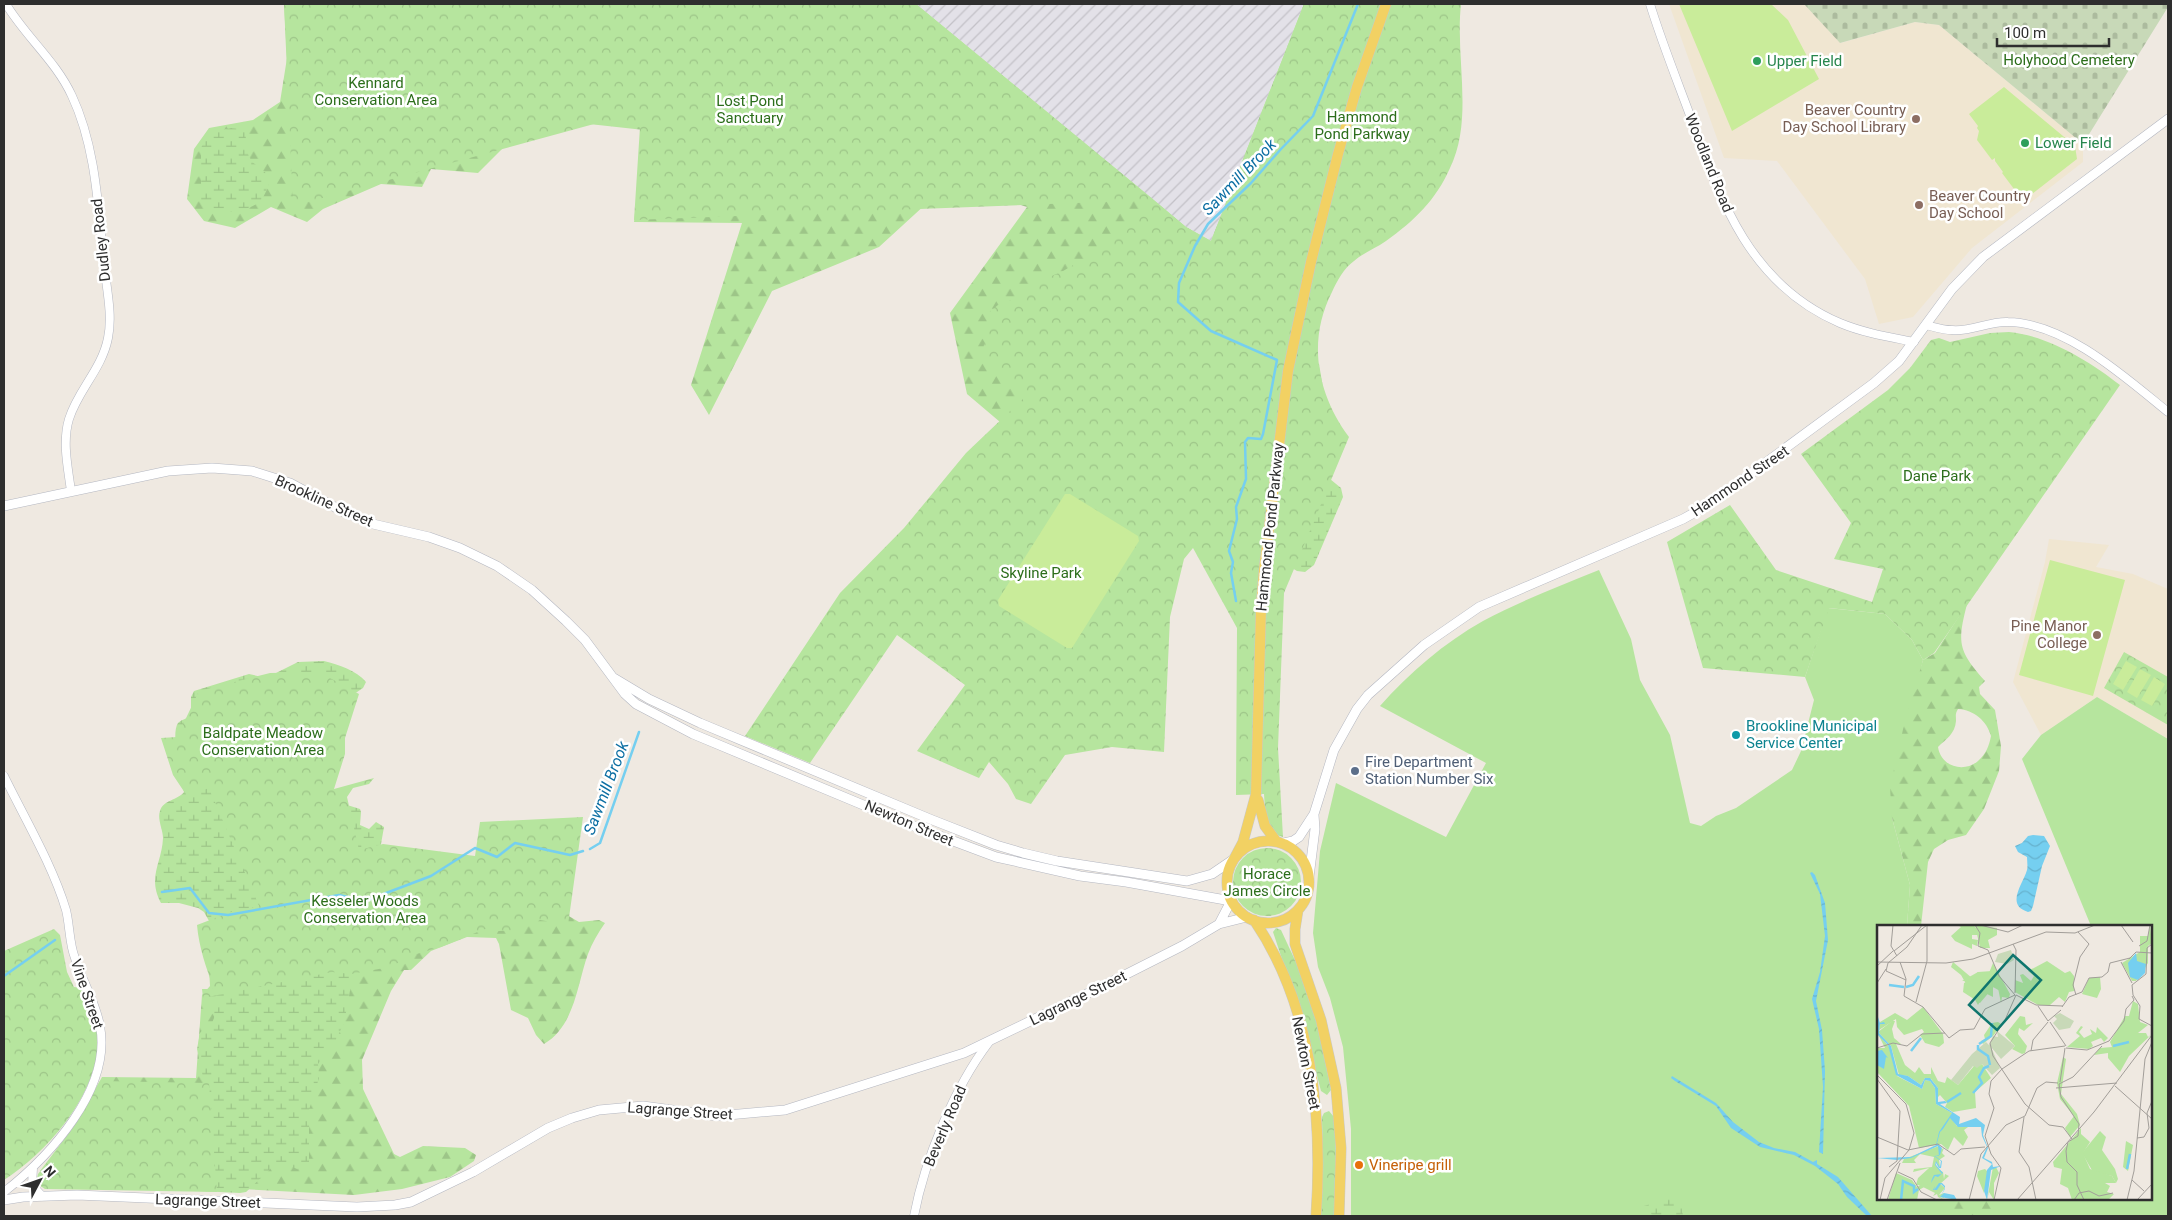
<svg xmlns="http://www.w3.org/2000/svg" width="2172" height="1220" font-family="Roboto,sans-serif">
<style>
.industrial{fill:url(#industrial-furrows)}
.education{fill:#f0e6d1}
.grass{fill:#b6e59e}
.forest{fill:url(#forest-firs);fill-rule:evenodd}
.wetland{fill:url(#wetland-marsh)}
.cemetery{fill:url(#cemetery-stones)}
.park{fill:url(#park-crowns)}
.pitch{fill:#c9ec9a}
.water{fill:url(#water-waves)}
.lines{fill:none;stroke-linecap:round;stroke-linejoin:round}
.stream{stroke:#75cff0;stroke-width:2.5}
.tertiary-casing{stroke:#b4b7c1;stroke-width:9}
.secondary-casing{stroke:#b4b7c1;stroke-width:10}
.primary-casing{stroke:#c9c9c9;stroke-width:11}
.tertiary{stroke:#fff;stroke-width:8}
.secondary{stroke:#fff;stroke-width:9}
.primary{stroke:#f2d163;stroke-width:10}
.leisure-dot{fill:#2e9e5b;stroke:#fff;stroke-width:2}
.education-dot{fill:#8d6e63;stroke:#fff;stroke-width:2}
.culture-dot{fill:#0f9aa8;stroke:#fff;stroke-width:2}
.service-dot{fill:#5c6f8a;stroke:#fff;stroke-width:2}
.food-dot{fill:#e8710a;stroke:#fff;stroke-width:2}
.labels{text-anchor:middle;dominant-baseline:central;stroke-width:5;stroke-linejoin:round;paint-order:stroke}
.park-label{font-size:15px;fill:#2c6e1b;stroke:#fff}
.leisure-label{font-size:15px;fill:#27864d;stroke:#fff;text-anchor:start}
.education-label{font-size:15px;fill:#785e54;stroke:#fff;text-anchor:end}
.street-label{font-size:15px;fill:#2e2e2e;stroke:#fff}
.culture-label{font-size:15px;fill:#0d838f;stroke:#fff;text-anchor:start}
.service-label{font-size:15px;fill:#4e5e75;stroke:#fff;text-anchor:start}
.food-label{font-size:15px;fill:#c56008;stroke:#fff;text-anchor:start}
.water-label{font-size:16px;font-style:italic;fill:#0d6fa3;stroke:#fff}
.inset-river{fill:none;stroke:#75cff0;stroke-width:2.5}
.inset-road{fill:none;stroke:#a29e99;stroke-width:1}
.view{fill:#0f766e;fill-opacity:0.15;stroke:#0f766e;stroke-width:2.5}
.inset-edge{fill:none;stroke:#2e2e2e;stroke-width:2.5}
</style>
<defs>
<pattern id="industrial-furrows" width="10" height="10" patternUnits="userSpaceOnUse" patternTransform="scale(1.25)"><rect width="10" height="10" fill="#e3e1e8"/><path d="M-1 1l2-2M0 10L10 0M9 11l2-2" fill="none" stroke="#c3c1c7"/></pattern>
<pattern id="forest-firs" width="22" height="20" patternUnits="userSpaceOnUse" patternTransform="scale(1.25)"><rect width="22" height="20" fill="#b6e59e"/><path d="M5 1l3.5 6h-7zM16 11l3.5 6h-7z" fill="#9dc588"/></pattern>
<pattern id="wetland-marsh" width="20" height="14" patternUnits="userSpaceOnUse" patternTransform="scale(1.25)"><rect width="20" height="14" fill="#b6e59e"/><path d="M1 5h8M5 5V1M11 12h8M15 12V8" fill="none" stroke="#9dc588"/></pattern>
<pattern id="cemetery-stones" width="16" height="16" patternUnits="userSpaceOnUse" patternTransform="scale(1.25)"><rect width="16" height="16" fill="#c8d9b8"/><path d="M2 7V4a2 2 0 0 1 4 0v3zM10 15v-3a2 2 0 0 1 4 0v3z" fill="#acbb9e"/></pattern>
<pattern id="park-crowns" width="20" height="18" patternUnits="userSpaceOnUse" patternTransform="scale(1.25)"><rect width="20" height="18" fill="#b6e59e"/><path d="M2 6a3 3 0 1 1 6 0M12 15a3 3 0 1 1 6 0" fill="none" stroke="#9dc588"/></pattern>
<pattern id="water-waves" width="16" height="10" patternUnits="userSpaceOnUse" patternTransform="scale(1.25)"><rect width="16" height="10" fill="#75cff0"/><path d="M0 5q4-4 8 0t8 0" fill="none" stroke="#66b2ce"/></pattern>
</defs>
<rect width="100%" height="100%" fill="#efe9e1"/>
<path class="industrial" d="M916,4H1304L1211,241L1186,227Z"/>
<path class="education" d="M1669,4H1804L1841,43L1915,22L1939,25L2083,144V162L1972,248L1913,317L1879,324L1865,279L1777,161L1724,158Z
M2049,539L2109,545L2096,567L2133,574L2168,589V739L2097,697L2041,735L2013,682L2045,562Z"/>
<path class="grass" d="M1599,570L1631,639L1640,680L1670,735L1690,823L1701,826L1716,816L1736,808L1792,770L1801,751L1814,700L1805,677L1828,608L1885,614L1912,640L1923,660L1918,681L1892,818L1910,885L1907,926H1878V1199H2151V926H2091L2022,759L2041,735L2097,697L2168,739V1216H1351V1129L1343,1047L1330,998L1318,967L1313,933L1320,851L1336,783L1446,837L1486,763L1380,706C1409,673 1444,643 1483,621C1520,601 1560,586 1599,570Z"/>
<path class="forest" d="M284,4H916L1186,227L1211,241L1304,4H1374L1291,296L1033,450L967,394L950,313L1027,207L950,182L879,247L772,291L709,415L691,385L742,223L634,222L644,130L580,123L504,147L478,173L431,169L422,187L381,184L323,209L307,222L271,207L235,228L204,221L187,199L194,149L209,128L253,120L280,102L287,58Z
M1967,604C1957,643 1958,651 1985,681L1979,687L1980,694L1995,710L2001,746L1999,771L1984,809L1966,835L1948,840L1934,849L1928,862L1921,926H1907L1910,885L1892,818L1890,787L1904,725L1923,660L1935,653ZM1958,709C1974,710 1987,721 1991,736C1989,746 1986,754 1978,761C1964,773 1941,767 1938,747C1946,739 1955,734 1956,721C1956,715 1955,714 1958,709Z
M567,915L579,922L599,920L605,923C598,933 592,943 588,954C577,984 575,1026 544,1044L536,1035L528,1018L511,1010L499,944L496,938L467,937L431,951L411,970H404L391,991L362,1060L363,1089L394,1154L400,1157L423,1146L465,1148L476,1155L474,1161L450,1177L402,1189L354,1195L108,1182L44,1185L40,1171L78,1121L102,1077L196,1078L202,995L210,986L207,934L385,936Z
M1946,1199H1990L1994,1216H1958Z"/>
<path class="wetland" d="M231,128L240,129L245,132C247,141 245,151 251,160C257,168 268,171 270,181C267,187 265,197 259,202C246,213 221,213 206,209L201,201V148L208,133Z
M1313,361L1319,364L1327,411L1346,443L1330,479L1341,488L1343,497L1314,565L1305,572L1297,571L1287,565Z
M324,661C339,665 356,670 366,682L363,688L354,694L329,785L344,804L360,809L361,812L360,825L369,829L376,822L384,827L381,844L374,857L360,950L352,980L344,1023L335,1042L318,1064L319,1078L309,1110V1165L301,1171L282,1162L276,1164L246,1192L240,1193L198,1191L205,1102L204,1082L197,1049L200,1033L204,1028L212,1023L214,1018L216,990L213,928L204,912L198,908L179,903H161C147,877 162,863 163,838C163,830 157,819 160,811C163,800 178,800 184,792C182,778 170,735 178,723C182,719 188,719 191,714V697L194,691L249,674L262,677L272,675L298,662Z
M1674,1197L1681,1199L1683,1216H1655L1637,1208Z"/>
<path class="cemetery" d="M1804,4H2168V7L2083,144L1939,25L1915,22L1840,43Z"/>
<path class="park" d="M284,4H916L1154,200L1186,227L1211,241L1304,4H1461C1455,58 1474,119 1450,168C1436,200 1414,221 1386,241C1376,248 1363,253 1354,261C1344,268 1337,281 1332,292C1307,341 1317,394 1349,437L1284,593L1278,748L1283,837C1266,833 1265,809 1264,794L1236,795L1237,628L1193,548L1184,559L1170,617L1164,752L1112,747L1065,755L1031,804L1016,799L1008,784L989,762L979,778L917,751L965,685L897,635L810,763L745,736L840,593L904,528L966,453L1028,394L983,352L988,313L998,305L1030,292L1040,281L1063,271L1108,245L1125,230L1136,214L1153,200L634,220L640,127L594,124L293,206Z
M2009,332C2049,336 2089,361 2120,385L1934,653L1923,660L1912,640L1885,614L1829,608L1805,677L1703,668L1667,542L1730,505L1776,570L1872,602L1883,569L1834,559L1851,523L1801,454L1888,390L1910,368L1931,340L1939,338L1950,342L1990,333Z
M2124,652L2168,677V725L2104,688Z
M319,672L359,694L345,738V754L334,789L374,778L369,784L353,788L347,797L359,850L383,844L475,856L480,822L583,817L568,925L540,920L519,930L499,931L485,929L441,947L413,955L390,967L351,974L332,972L203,998L202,989H214C206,967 199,948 197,925L231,912L259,906L209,788L187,796L173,775L161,738L177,737L199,691L270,673Z
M1233 882a34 34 0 1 1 68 0a34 34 0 1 1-68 0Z
M1276,928L1281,930L1300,971L1317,1020L1331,1090L1327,1095L1321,1091L1303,1022L1273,932Z
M54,929L60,935L67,972L74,987L82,988C89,1006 100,1026 98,1046C94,1099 46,1153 4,1180V951Z
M100,1081L209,1083L217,1192L45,1189L36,1183L38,1174L69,1135Z
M1329,1111L1334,1117L1336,1151L1335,1216H1320L1323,1184L1322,1117L1324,1113Z"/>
<path class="pitch" d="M1679,4H1771L1788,20L1819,79L1732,131Z
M2004,87L2075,146L2077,159L2023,201L2002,173L2003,172L1995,161V158L1992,160L1977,140L1979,131L1977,128L1978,126L1969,114Z
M1065,494H1070L1138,536L1139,541L1072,648H1067L999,606L998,600Z
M2050,560L2125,580L2093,696L2019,675Z
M2126,661L2137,667L2123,690L2113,684Z
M2140,669L2151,675L2137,698L2127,692Z
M2154,677L2165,684L2152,706L2141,700Z"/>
<path class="water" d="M2033,835L2044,836L2050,846L2042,866L2033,906L2031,911L2028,912C2005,905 2023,884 2027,870C2028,866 2027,861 2027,857L2018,852L2015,846L2022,843L2028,836Z
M1812,872L1815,875L1825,903L1828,940L1816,1001L1822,1030L1825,1071L1823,1154L1819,1152L1823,1087L1819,1029L1812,999L1820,972L1825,936L1820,894L1810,873Z
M1672,1076L1716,1103L1733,1122L1759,1142L1774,1148L1795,1152L1813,1162L1817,1160V1164L1838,1177L1872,1216H1867L1847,1197L1838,1184L1815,1166L1794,1155L1760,1147L1731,1128L1716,1106L1675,1081L1671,1078Z"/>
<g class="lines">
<path class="stream" d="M1236,601L1231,573L1233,562L1229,551L1237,519L1236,507L1246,479L1245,442L1248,438L1261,439L1263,434L1277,360L1211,331L1178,302L1179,283L1195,246L1208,224L1251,183L1281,149L1313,116L1358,4
M590,849L600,843L639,732
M162,892L190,888L209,913L228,915L339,895L365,901L431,876L475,848L497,857L515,843L570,855L583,851
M4,976L55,940"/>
<g class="tertiary-casing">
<path id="tertiary" d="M6,4C25,36 56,61 72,96C96,147 98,207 104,263C106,287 113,314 108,338C102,369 78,390 69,419C62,442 68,468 71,491
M1650,4C1662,43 1677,80 1691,118C1721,203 1751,285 1840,323C1864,333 1889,337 1914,342
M1926,325C1934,327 1943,330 1952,330C1971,332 1989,321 2008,322C2066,323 2126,378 2168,412
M4,776C24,817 53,866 66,910C70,926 69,943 75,958C82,981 96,1002 100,1026C112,1089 50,1156 4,1192
M33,1168L32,1185L42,1196
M914,1216C925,1159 954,1088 989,1042"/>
</g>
<g class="secondary-casing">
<path id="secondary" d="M4,506L168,471L212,468L252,471L290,483L344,512L373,524L429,537L460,548L497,566L532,590L566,621L585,640L625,694L636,704L693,734L916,827L996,857L1080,876L1126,882L1231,901L1219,924
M614,678L649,699L700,723L930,819L996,845L1023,853L1057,861L1187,881L1212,874L1234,859
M1284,843L1293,841L1299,837L1314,814L1334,750L1357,709L1368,695L1424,645L1479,607L1683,519L1708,505L1874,383L1899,361L1952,289L1983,257L2168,119
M1309,877L1315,829L1314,815
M4,1200L23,1197L77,1195L357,1207L395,1205L411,1202L473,1172L548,1128L572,1118L599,1110L643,1106L717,1116L785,1110L964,1053L1103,986L1182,946L1219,924L1247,917"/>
</g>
<g class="primary-casing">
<path id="primary" d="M1258,800L1265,826L1276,841
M1227 882a41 41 0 1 1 82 0a41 41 0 1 1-82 0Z
M1234,859L1243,842L1256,794L1261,608L1264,570L1288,371L1311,262L1338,154L1357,87L1386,4
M1298,910L1295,929V944L1321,1020L1336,1088L1341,1148L1339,1216
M1254,920C1312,1005 1323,1116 1316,1216"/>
</g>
<use href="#tertiary" class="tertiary"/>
<use href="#secondary" class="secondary"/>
<use href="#primary" class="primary"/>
</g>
<g class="leisure-dot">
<circle cx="1757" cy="61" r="5"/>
<circle cx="2025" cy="143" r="5"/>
</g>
<g class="education-dot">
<circle cx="1916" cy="119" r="5"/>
<circle cx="1919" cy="205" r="5"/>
<circle cx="2097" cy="635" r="5"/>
</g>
<circle class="culture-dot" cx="1736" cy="735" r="5"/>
<circle class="service-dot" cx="1355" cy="771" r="5"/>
<circle class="food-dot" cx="1359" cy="1165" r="5"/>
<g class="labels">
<g class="park-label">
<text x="2069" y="60">Holyhood Cemetery</text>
<text x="376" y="83">Kennard<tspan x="376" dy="17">Conservation Area</tspan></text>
<text x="750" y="101">Lost Pond<tspan x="750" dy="17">Sanctuary</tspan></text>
<text x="1362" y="117">Hammond<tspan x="1362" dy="17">Pond Parkway</tspan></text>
<text x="1937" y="476">Dane Park</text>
<text x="1041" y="573">Skyline Park</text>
<text x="263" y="733">Baldpate Meadow<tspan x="263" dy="17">Conservation Area</tspan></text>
<text x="1267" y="874">Horace<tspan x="1267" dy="17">James Circle</tspan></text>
<text x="365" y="901">Kesseler Woods<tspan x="365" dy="17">Conservation Area</tspan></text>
</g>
<g class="leisure-label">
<text x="1767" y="61">Upper Field</text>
<text x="2035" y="143">Lower Field</text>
</g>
<g class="education-label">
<text x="1906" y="110">Beaver Country<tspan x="1906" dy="17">Day School Library</tspan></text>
<text x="1929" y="196" text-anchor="start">Beaver Country<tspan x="1929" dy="17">Day School</tspan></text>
<text x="2087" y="626">Pine Manor<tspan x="2087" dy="17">College</tspan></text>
</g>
<g class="street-label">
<text transform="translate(1709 163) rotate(68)">Woodland Road</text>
<text transform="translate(101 240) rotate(-96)">Dudley Road</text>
<text transform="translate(1740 481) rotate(-34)">Hammond Street</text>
<text transform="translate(324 501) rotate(24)">Brookline Street</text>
<text transform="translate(1270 527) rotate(-84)">Hammond Pond Parkway</text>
<text transform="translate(909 823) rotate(23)">Newton Street</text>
<text transform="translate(87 994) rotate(71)">Vine Street</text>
<text transform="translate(1078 998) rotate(-26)">Lagrange Street</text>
<text transform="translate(1306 1063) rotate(79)">Newton Street</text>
<text transform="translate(680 1111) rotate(4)">Lagrange Street</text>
<text transform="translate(945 1126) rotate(-67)">Beverly Road</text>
<text transform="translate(208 1201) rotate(2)">Lagrange Street</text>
</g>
<g class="culture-label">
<text x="1746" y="726">Brookline Municipal<tspan x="1746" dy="17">Service Center</tspan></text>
</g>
<g class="service-label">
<text x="1365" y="762">Fire Department<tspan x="1365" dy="17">Station Number Six</tspan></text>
</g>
<g class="food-label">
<text x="1369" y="1165">Vineripe grill</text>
</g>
<g class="water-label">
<text transform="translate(1239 177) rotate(-46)">Sawmill Brook</text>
<text transform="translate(606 788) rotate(-69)">Sawmill Brook</text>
</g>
</g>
<g transform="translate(1877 925)">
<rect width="275" height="275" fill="#efe9e1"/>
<path d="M170,36L188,48L193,46L197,51V66L192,67L188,77L182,72L173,80H161L138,67V55L146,58L143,50L146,49L154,56L157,51L151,46ZM46,82L66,109L67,118L62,122L48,118L43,110L47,107L45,104L27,110L20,102L19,94L2,105L3,97L18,88L30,95ZM223,206L229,212L225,225L238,244L241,254L239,258L235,251L216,247L205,228Z" fill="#b6e59e"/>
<path d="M76,37L95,53L101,47L115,46L125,56L123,66L116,62V72L108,68L101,80L84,50L74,42ZM204,101L206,102L202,107L207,113L215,109L213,104L219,108L220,102L231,113L227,117L224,113L214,117L216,121L212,124L190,122L203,111L199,108ZM204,203V209L213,217L206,228L213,244L235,251L239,258H228L233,261L230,267L237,269L232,274L195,275L191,263L183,259L185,244L177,242L176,237ZM19,248L35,255L42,265L40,275H11Z" fill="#b6e59e"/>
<path d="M60,244L66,247L67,254L68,249L72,251L63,259L68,263L62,270L67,268V273L63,272L67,275L61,272L60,269L56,271L58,268L46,262Z" fill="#b6e59e"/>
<path d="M134,25L137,35L130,39L118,37L121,29ZM183,88L197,96L193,103L182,105L176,98L180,94L177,91ZM120,106L138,121L124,134L114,122L123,143L115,150L105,139L100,144L96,141L81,160L74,155L95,129L109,117L112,120L116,111L121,112Z" fill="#c8d9b8"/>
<path d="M80,0H97L102,10H95V14L101,15L100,21L95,19V24L78,16L74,11L84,2ZM98,0L120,3V10L111,15L113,23H103ZM273,0L275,18L271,21V38L259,56H255L245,38L263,27V11H271ZM116,38L133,69L132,73L125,72L124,78L120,58L103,78L86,67L87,58L92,56H85L101,47L112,48ZM223,52L224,64L220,73L205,69L212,53ZM256,76L261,79L263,97L271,100L261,108H269L271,112L275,109L252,131L243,147L231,133V128L217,130L223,123L235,122L233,117L248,91H252ZM143,91L148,92L149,100L156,98L147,106L142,103L141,109L150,121L148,128L145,129L135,124L138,121L128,110ZM15,96H18L15,104L17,113L24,119H19L28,140L38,148L42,142L47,149H54V142L61,156L68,158L70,152L81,160L97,141L100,143L105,139L114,153L98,167L99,183L76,187L68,182L70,178L63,170L60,173L61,163L54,154L48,153L44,160L31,151L22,150L14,121L1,107ZM121,97L124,99L117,110L106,119L104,116L108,114L107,110L115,98ZM0,107L12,122L20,151L45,164L48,155L53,156L58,163L59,179L75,188L74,193L80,201L91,202L87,205L91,212L86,221L77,212L71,225L64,219L42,223L32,181L0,147V123H8ZM186,132L189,134L184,169L200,189L203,200L193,212L188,203L197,191L183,174L180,158ZM249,216L256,220L251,246L246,242ZM62,221L63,225L67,223L65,228L68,231L62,235L63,242L59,237L58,239L65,249L57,250L54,258L42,265L40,262L43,260H39L41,253L52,243L36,247L37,244L55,242L57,232L43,229L37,235L39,238H25L27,234ZM116,242H119L122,248L117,258V275L112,267L110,275ZM108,244L111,247L107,268L100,251L101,246Z" fill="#b6e59e"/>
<path d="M259,28L260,36L269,39L268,48L261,55L253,52L251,38ZM0,89L3,98L7,97L8,99H3L2,108L14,121L21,149L31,151L44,160L48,153H53L61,163V177L68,176L70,178L63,179L83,192L82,199L99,193L108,200L106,210L111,223L107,233L115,237L116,242L124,241L114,245L110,275L107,266L110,245L115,239L105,233L110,222L105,211L104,202H81L73,193L66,204L63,207L60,218L65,223L63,230L58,231L65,236L64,243H62L59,238V240L66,248L61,252L58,251L54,258L58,261L57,265L62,258H65L68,261V264L63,272L67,268L77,270L80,275L63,272L68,263L64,259L60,265H56L58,261L54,258L55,254L57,250L65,249L58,240L59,236L63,242L64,236L57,231H62L61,221L34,233L20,235L0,233L34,232L59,220L62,207L75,188L59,179L58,163L53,156L48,155L45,164L19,150L11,120L0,109ZM5,125L11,133L9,132L7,144L0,140V126Z" fill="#75cff0"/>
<path class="inset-river" d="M12,60L27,62M29,62L36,60L42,51M102,119L114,111L115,98M101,120V124L111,131L113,140M236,121L252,117M34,126L44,113M96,168L105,158L102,152L107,143L112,141M70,177L84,168M250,244L253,229M24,275L26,256L37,261V267L41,264"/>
<path class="inset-road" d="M16,0L14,21L20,31M98,0L103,8L101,21L111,25L122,51L138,70M103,0L131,7L146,0M244,0L256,17M136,19L139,25L138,68M262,21L270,16L273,0M17,26L50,0M252,34L259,27L275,28M0,37L69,38L96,34L169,7L198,8L218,0M23,37L29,54L27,71L46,82L72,113L83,105L97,104L108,84L138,70M244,37L255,58M0,41L16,26M9,46L11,38L30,22L45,0M9,46L29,55M0,58L9,44M255,60L269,49L270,23L275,19M255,60L256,70L263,81L262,94L275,101M139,70L128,95L113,118L116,131L148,179L172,200L186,202L195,214M139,70L159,80L186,81M199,70L196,60L203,32L212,19L201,7M39,77L50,36V0M161,81L171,96M185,82L192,72L205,67L212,53L225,52L231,47L233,38L253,33M171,96L184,85M173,97L189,121M0,123L16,118L30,121L45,109L68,108M189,123L210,125L232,116L247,96L249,84L257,75L255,71M154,126L156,115L171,97M0,150L29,179L37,208L32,225L8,253L3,275M0,154L23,186L20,236L12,242M183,157L188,123M238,161L275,194M179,163L240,158M148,191L160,163L169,157L181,158M147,192L142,227L152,242L159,275M0,212L31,225L61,219L77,230L84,224M260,213L267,212L272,203L270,188L275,176M84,224L108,222M21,247L36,254L44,267L60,275M255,255L267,266M10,275L23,238M92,275L104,229L129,200L148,191M117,275L124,243L114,229L108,211L117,183L112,169L114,156L125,144L152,126L188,121M140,275L217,187L275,110M197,275L202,268L212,266L222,271L236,268M207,275L200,260V247L190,237L189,226L191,217L201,211L202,199L184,172L182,159L196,152L225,121M250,275L257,246L268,134L275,117M260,275L275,259"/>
<path class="view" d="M136,30L164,55L120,105L92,80Z"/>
<rect width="275" height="275" class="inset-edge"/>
</g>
<rect width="2172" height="1220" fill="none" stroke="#2e2e2e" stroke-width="10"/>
<g transform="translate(40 1180) rotate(49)" stroke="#ffffff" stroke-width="4" paint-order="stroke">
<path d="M0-4L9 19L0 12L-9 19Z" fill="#2e2e2e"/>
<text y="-8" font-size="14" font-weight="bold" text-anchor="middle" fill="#2e2e2e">N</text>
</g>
<path d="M1997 38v8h112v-8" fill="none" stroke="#2e2e2e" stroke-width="2.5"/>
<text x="2004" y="38" font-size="15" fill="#2e2e2e" stroke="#ffffff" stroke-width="4" paint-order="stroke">100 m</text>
</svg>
